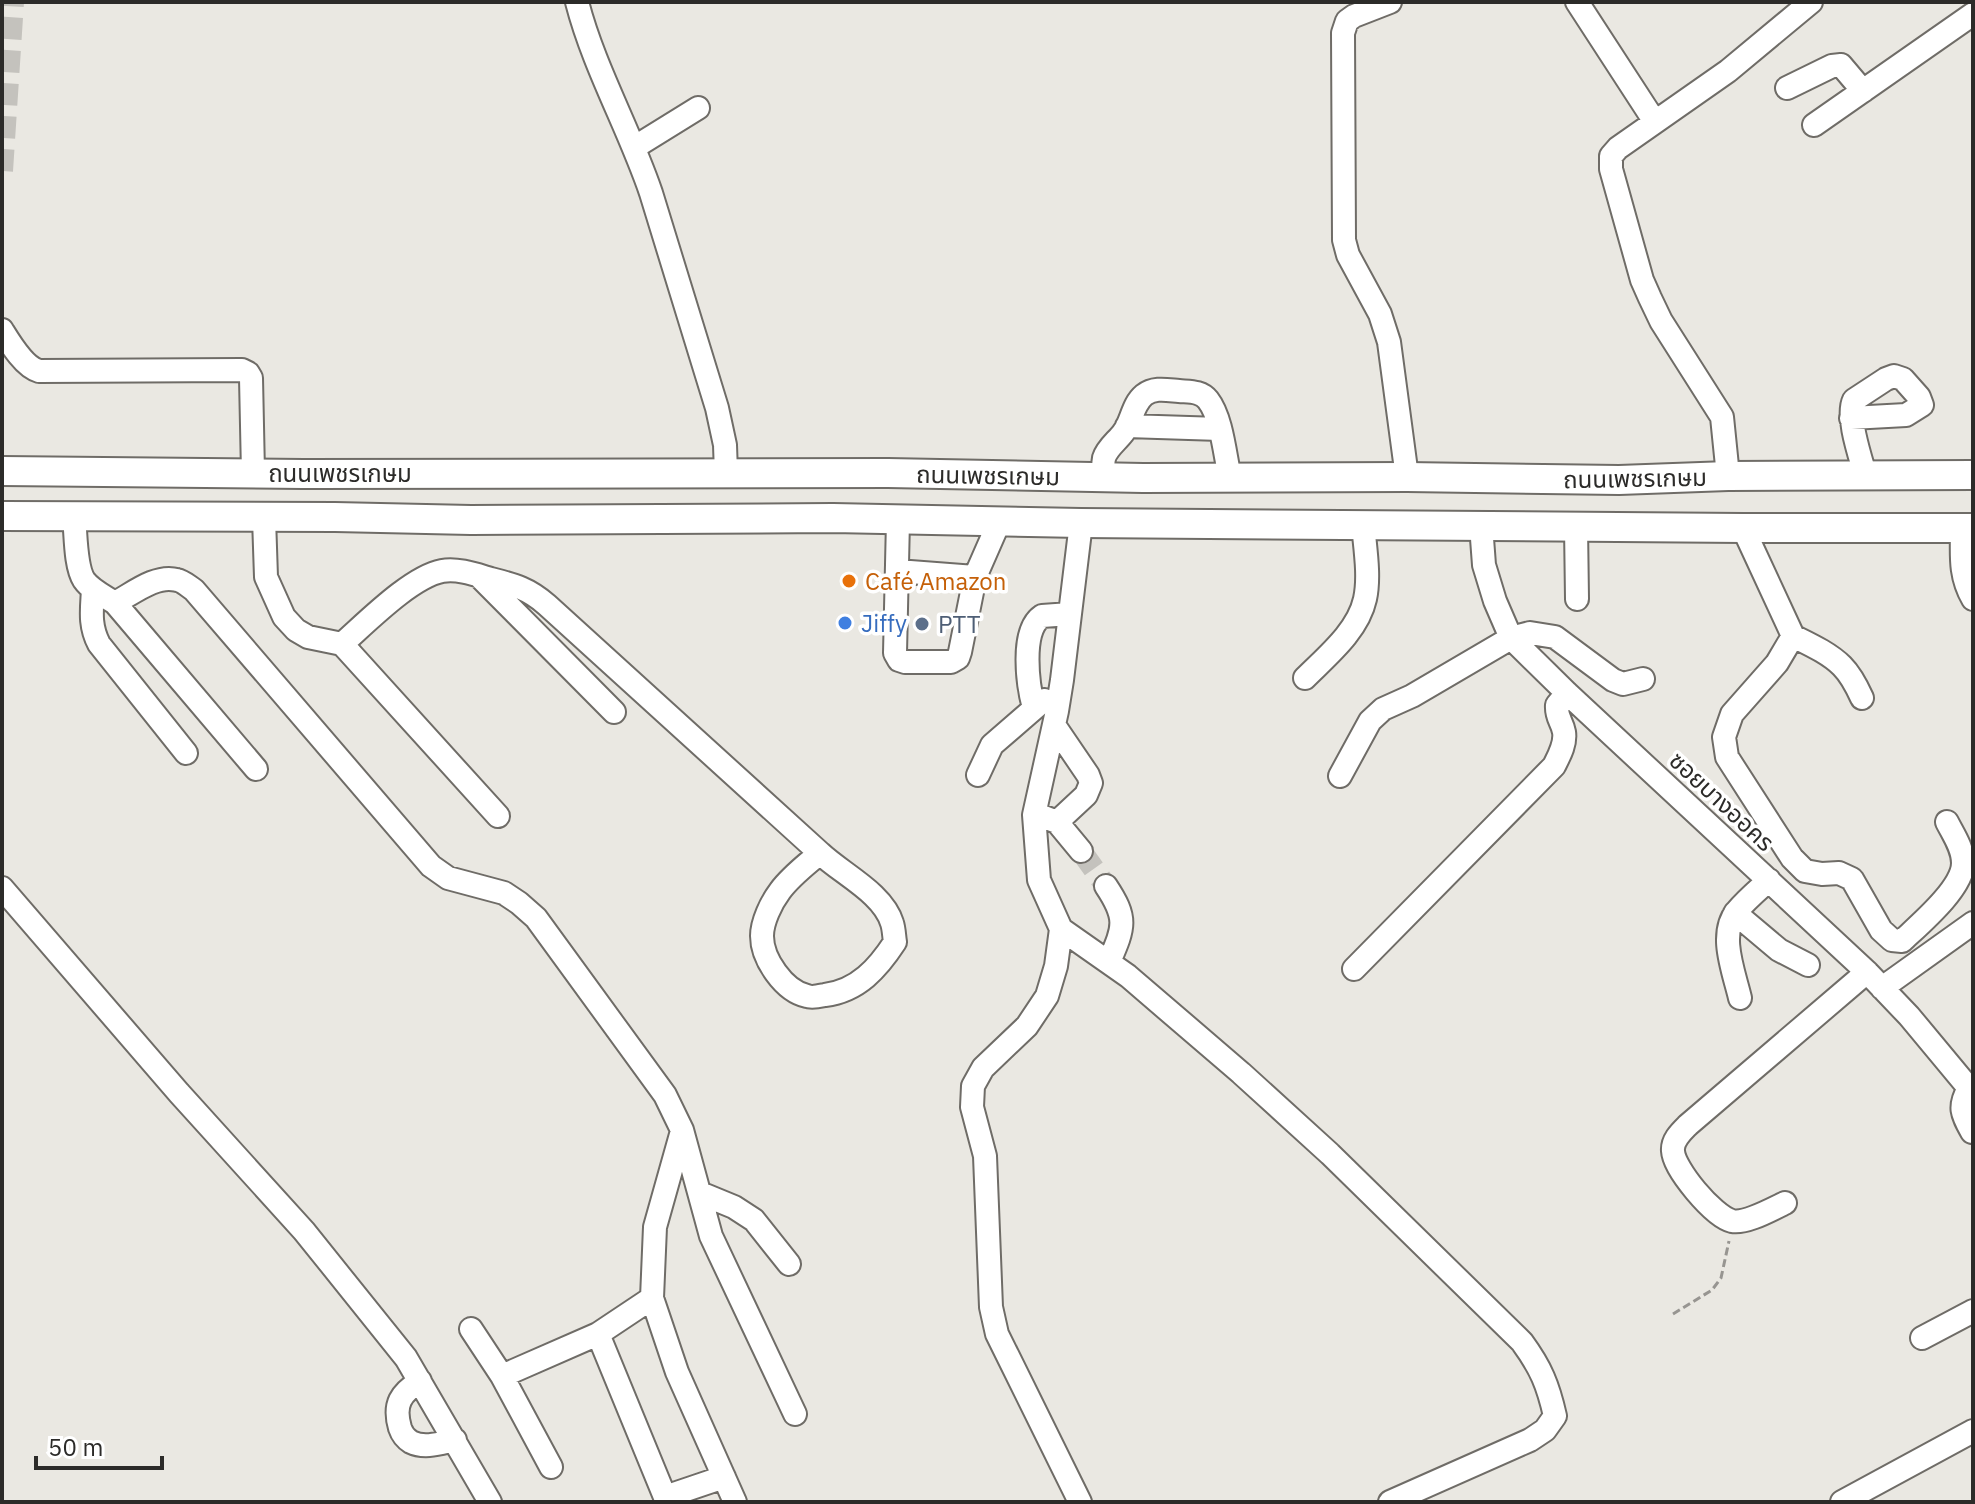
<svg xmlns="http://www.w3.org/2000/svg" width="1975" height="1504" font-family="'IBM Plex Sans','Noto Sans Thai',sans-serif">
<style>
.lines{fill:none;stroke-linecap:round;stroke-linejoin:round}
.minor-tunnel{stroke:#c4c2bd;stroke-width:22;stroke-dasharray:22 11;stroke-linecap:butt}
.minor-casing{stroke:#6f6c67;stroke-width:26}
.major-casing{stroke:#6f6c67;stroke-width:32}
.path{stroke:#979591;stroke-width:3;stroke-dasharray:8 4;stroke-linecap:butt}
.minor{stroke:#fff;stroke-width:22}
.major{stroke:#fff;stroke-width:28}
.food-dot{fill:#e8710a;stroke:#fff;stroke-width:3}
.shop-dot{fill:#3f7fe0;stroke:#fff;stroke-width:3}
.service-dot{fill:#5c6f8a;stroke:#fff;stroke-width:3}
.labels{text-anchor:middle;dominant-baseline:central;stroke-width:7;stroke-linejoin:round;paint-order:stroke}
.street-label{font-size:24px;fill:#2c2b29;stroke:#fff}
.food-label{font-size:24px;fill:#c56008;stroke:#fff;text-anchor:start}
.shop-label{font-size:24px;fill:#366cbe;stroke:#fff;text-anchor:start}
.service-label{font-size:24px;fill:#4e5e75;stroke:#fff;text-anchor:start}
</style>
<rect width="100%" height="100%" fill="#eae8e2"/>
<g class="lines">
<path class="minor-tunnel" d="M2,171L13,2
M1081,851L1106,886"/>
<g class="minor-casing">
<path id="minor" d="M577,2C594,68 629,128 651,193L717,408L725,445L726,473
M1390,2L1354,16L1347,21L1343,33L1344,240L1348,255L1380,314L1389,342L1407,477
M1577,2L1655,122
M1787,88L1832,66L1841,65L1863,91
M1814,125L1973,14
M635,147L698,108
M2,330C10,343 24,367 39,371L242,370L248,373L251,378L253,473
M1851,418L1906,415L1922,405L1919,397L1903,379L1894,376L1886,379L1854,400C1846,416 1860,456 1865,474
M1127,426L1220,429
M1728,476L1722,417L1661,321L1650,298L1642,280L1611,169V156L1618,148L1728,71L1811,2
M1102,477C1103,471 1103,464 1104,458C1107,448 1117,441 1123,433C1132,422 1132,405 1144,395C1154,387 1167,390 1179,391C1190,392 1201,391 1208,400C1222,418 1225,456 1230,478
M74,517C76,534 75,566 84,580C91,590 104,596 115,603L256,769
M264,518L266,577L284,617L296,630L308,637L342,644L498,816
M898,520L895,653L899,660L905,662H951L958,658L960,652L975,577L1000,520
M1081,523L1062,680L1057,711L1034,815L1039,880L1061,929L1128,976L1241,1073L1330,1154L1522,1342C1541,1368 1548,1385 1555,1416L1545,1430L1530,1440L1390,1502
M1481,525L1484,565L1495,601L1511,638L1567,693L1867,972L1909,1016L1973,1093
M1576,526L1577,599
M1743,528L1793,636L1777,663L1732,714L1724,737L1727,757L1792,858L1805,871L1822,874L1839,873L1852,879L1881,930L1892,940L1902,941C1920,924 1963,888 1963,863C1963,848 1953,834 1947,822
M1962,528C1962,554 1959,575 1973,599
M897,571L975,577
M480,577L614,712
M93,589C92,609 89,625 99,644L186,753
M115,603C132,594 156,574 177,580C183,581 188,586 194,590L431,866L448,878L504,893L519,903L536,918L665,1095L682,1130L711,1236L795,1414
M1793,636C1809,644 1829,653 1842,666C1851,675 1857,687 1862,698
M342,644C367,622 411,577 442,571C458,568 477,575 491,579C515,585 529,589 547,605L820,853C842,874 883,893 892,923C894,929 894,936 895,942C878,968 858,991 825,995C820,996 812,998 807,996C784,991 762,959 762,936C762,922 771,903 780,891C791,876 806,865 820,853
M1305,678C1327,656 1358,631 1365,599C1370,576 1365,548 1363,524
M1034,708C1028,686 1020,631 1042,616L1070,614
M1054,725L1088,775L1091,783L1086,795L1057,822
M978,775L992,745L1044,700
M1340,776L1370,721L1383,709L1412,696L1511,638L1530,633L1555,637L1613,680L1623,684L1643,679
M1044,817L1057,822L1081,851
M1106,886C1128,919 1124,927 1109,962
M2,888L179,1093L304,1231L406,1358L490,1502
M1735,913L1779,950L1808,965
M1061,929L1056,966L1047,996L1027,1026L983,1068L973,1086L972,1107L985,1156L991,1307L997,1334L1080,1502
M1354,969L1554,766C1559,756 1566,744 1564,732C1562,721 1556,718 1557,705L1567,693
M1882,988L1973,923
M1740,998C1734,972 1718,934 1737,911C1746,900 1758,890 1769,880
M1969,1088C1958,1107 1962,1114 1972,1132
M682,1131L655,1227L652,1298L677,1372L735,1502
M700,1193L734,1207L754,1220L789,1264
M1785,1203C1772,1209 1746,1224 1732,1221C1713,1216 1674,1169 1673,1151C1672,1140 1681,1132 1688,1125L1867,972
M471,1329L502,1376
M598,1334L665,1497L724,1477
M1922,1338L1973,1311
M420,1381C401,1393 393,1404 400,1428C402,1434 406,1439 411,1442C425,1449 441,1443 455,1440
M551,1467L502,1376L598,1334L652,1298
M1842,1502L1973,1431"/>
</g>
<g class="major-casing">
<path id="major" d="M2,471L304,474L888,473L1143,478L1407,477L1619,480L1728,476L1973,475
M2,516L335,517L471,520L833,518L1081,523L1743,528H1973"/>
</g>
<path class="path" d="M1673,1314L1712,1290L1721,1278L1729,1241"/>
<use href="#minor" class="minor"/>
<use href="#major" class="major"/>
</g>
<circle class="food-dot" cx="849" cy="581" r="8"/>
<circle class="shop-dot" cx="845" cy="623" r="8"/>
<circle class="service-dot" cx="922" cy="624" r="8"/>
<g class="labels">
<g class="street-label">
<text x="340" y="473">ถนนเพชรเกษม</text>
<text transform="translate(988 475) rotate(1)">ถนนเพชรเกษม</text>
<text transform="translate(1635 478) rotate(-1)">ถนนเพชรเกษม</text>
<text transform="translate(1722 801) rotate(43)">ซอยบางออคร</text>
</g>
<g class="food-label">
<text x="865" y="581">Café Amazon</text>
</g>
<g class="shop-label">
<text x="861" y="623">Jiffy</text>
</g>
<g class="service-label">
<text x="938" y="624">PTT</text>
</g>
</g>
<rect width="1975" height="1504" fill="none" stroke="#2c2b29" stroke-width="8"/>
<path d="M36 1456v12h126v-12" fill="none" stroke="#2c2b29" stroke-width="4"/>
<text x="48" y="1456" font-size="24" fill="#2c2b29" stroke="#ffffff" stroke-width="6" paint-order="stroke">50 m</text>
</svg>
